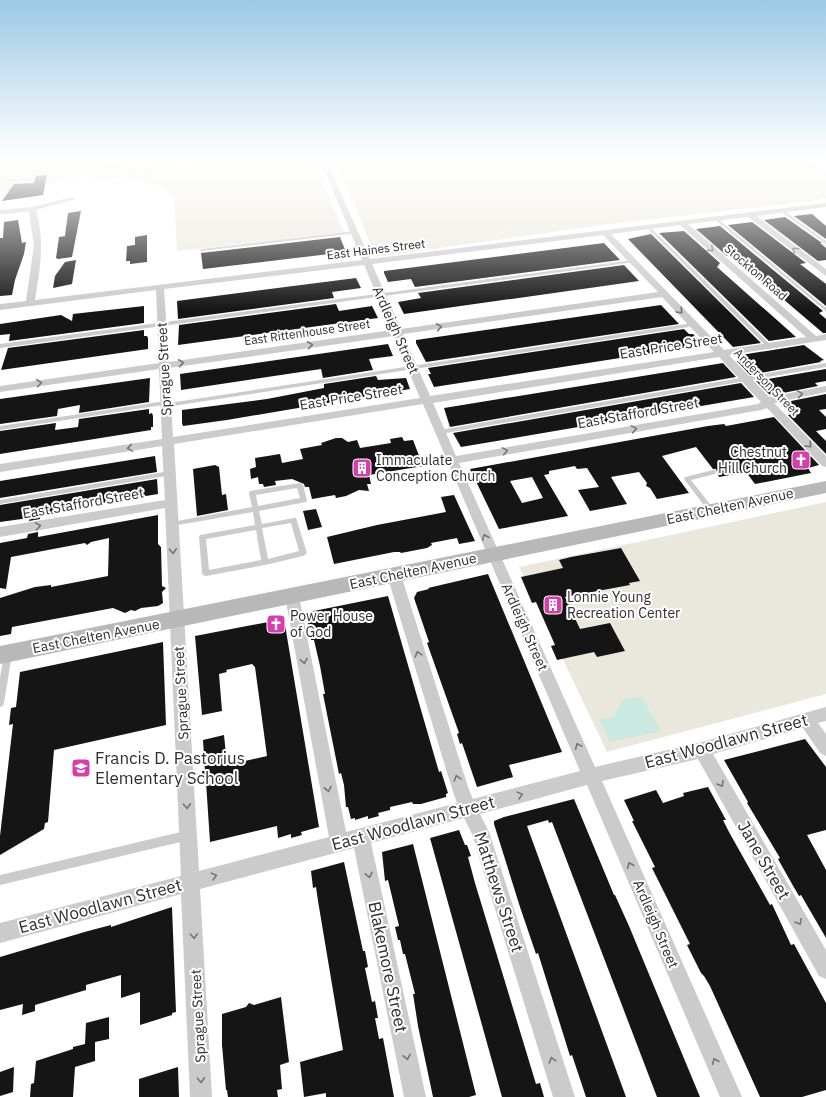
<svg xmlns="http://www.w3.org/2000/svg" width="826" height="1097" font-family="'IBM Plex Sans',sans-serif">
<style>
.green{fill:#eae8dc}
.water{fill:#cae9e1}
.building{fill:#151515;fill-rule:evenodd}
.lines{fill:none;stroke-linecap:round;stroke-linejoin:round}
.lane{fill:#cbcbcb;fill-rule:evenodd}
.street{fill:#cbcbcb;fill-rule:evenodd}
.secondary{fill:#b8b8b8;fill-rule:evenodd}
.oneway{stroke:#757575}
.labels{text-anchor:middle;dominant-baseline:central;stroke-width:4;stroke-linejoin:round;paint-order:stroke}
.far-street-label{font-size:12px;fill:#2e2e2e;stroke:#fff}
.street-label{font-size:14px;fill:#2e2e2e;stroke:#fff}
.poi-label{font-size:14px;fill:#2e2e2e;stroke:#fff;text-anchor:start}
.near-street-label{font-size:17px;fill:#2e2e2e;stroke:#fff}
.near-poi-label{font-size:17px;fill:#2e2e2e;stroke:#fff;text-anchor:start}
</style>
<rect width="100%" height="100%" fill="#fff"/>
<path class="green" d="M0,157H96L140,170L163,164L182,168L214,165L212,157H312L344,232L177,251L174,196C141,174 130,176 92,180V175L56,179L54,182L27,189L0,192Z
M331,157H803L826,173V199L602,225L375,257L356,207Z
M826,502V694L607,752L519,567Z"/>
<path class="water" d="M641,696L661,731L610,742L599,720L614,717L622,700Z"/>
<path class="building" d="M47,175L43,195L2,201L14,184L34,183L36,176Z
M81,211L72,257L58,259L56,258L59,237L65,236L68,213Z
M812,214L826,226V239L794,216Z
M785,217L822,243H820L826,248V260L818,261L764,220Z
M18,220L22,243L26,242L24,254L15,280L12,295L0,296V238H3L4,222Z
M752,222L806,263L800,264L826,284V306L728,225Z
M720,226L823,311L819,313L826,319V333H823L729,253L727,256L696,229Z
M684,231L720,263L717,267L796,337L769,341L659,233Z
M651,234L761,343L733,347L628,239Z
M147,235V262L130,264V261H126L127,246L135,245V237Z
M340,237L346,252L203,269L201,253Z
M604,243L620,260L415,287L411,279L388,282L384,273V271Z
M76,260L72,284L53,288L55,276L65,262Z
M624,265L639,281L404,314L398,302L421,298L418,293Z
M356,278L361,288L332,292L334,298L178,319L177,301Z
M336,304L339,311L372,306L378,318L178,345L179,325Z
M661,305L679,324L426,362L416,343V340Z
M144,306V323L9,341L10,334L0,335V324L61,315L72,321L73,314Z
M684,329L689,334H693L703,345L434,387L428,374H431L428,368Z
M144,330V336H147L148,338V349L1,370L8,348Z
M388,344L393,356L369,359L373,370L323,378L321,369L181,390L180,374Z
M804,345L824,360L820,361L821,362L750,375L737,361L745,359L741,355Z
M723,363L736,377L450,427L444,408Z
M826,369V381L815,383L818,386L773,395L769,394L756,381Z
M376,376L378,380L406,378L410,389L227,420L183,426L182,423V410L267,399L324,388V384Z
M150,378L149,402L79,413L80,405L58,409L57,416L0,424V399Z
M741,383L754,397L461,447L453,433Z
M826,394V409L819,410L826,417V429L816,431L826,441V454L788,415L792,414L781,403Z
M149,409V414L152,413L153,416V427H151V430L0,454V431L56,423L55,430L78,427L79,419Z
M774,417L819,465L808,468L811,473L755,484L746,472L719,477L716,469H713L696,447L662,456L689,493L657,499L650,488L646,486L647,483L639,472L611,477L627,504L590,511L578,490L599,487L587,468L577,469L575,466L549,471V474L544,475L568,516L499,529L470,469L708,426L724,424L726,426ZM532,477L543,498L522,503L510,481Z
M402,437L404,441L413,440L423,466L369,475L371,484H367L369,491L359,490L346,496L336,498L335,495L312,499L309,487H305L304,484L292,479L275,481L276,485L264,487L263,484H259L258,477L251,479L250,469L256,467L255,458L280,454L282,463L303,459L300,449L322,445L321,443L336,438H342L348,442L357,440L360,448L391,443L390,439Z
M155,456L157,472L0,498V481Z
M215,465L219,467L222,495L226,494L228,510L197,516L193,469Z
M157,479L158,494L79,507V509L40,516V519L29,521V518L0,522V505Z
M454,495L475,541L459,544L457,538L431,543L432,545L427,548L401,553L400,552H394L334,564L327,537L377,525L446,512L441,497Z
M316,509L322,527L308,530L303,511Z
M158,515V544L161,547L162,586L166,588L162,592L163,603L158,606L141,608L135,611L131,610L125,613L113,608L12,627L11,634L0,636V598L35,587L51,585V587L108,576L109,538L91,542L87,545L85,543L11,557L6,589L0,588V543L27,538L28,534L38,532V537Z
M621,548L640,581L629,583L630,585L565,597L580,629L610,623L625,651L597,657L594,652L557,660L551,646L555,645L536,602L532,603L521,577L563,568L559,560L571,557Z
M488,574L562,752L509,765L513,777L477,787L462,743L460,744L457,734L459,733L427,643L429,642L414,598L417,592L429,589L428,588Z
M388,596L439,772L441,771L448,793L446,794V797L421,804H413L412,802L390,807V810L378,813L379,816L368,819V816L355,820V818L351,819L348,807H346L344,785L341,773L339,774L323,694H325L320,666L314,640H311L307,617L310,616L309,612Z
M284,619L319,827L301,832L302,835L291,838V834L278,838L277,826L210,842L206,782L203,783L202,771H205L203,740L224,735L227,765L267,756L255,667L252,664L226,670L227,672L219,674L222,711L202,715L195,636Z
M163,642L166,725L54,750L48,822L45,823L44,829L0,855V836L13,724L9,725L11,708L16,707L20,672Z
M805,739L826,767V830L807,835L826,870V938L801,895L799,896L792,884L778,859L780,858L747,803L748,802L724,760Z
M708,787L726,820H723L729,832L770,905L772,904L791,945L794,944L826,1003V1090L802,1097H760L710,986L704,976L701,973L687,945L690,944L652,868L655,867L632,821H634L624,800L656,790L663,803L684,796L683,793Z
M574,799L614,895H615L629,926L700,1097H657L552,822L549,823L548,820L527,826L626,1097H586L572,1055L570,1056L538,953L536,954L520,907L494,824V821L504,817Z
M459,830L465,845H467L471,856L468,857L475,883L536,1084L540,1083L544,1097H502L430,838Z
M413,844L476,1095L469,1097H433L418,1026L413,994H415L405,954H403L400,940H398L395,927L399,926L388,880L385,881L382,852Z
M344,862L363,951H365L368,967L365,968L372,1002L375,1001L378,1018H375L379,1039L383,1038L394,1097H326V1093L304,1097L300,1062L343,1050L318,901L316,887L313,888L311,871Z
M172,907L176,1012L172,1013V1015L140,1025V992L121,998V975L86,985V990L35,1005V1011L22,1015L23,1004L0,1010V957L88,931L111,925V927Z
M281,997L289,1062L280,1065L282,1089L277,1090L278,1097H228L227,1090H226L222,1045V1014L246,1007L249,1003L254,1005Z
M109,1017V1039L95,1042V1061L75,1067L73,1097H30L31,1084L34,1083L36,1061L73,1049V1047L85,1044L86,1023Z
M14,1067L13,1092L0,1096V1072Z
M178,1067L179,1097H139V1079Z"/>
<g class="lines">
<path class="lane" d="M338,157H347L323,161L321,160Z
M31,178V180H30L0,182V180Z
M780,209H782L826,241V244L780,211Z
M714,217H716L826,308V311L714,219Z
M647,226H649L772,346V348H768L647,228Z
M355,231L357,232V233L201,251L199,250L201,249Z
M633,260H635V262L0,348V344Z
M693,323L696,325L695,326L166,407L163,405L0,430V426L166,401L169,403Z
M826,363V367L440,434L437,432L440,430Z
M713,470H715L716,472L715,474L691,480L713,508L714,510L711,512H709L684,479L685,477Z
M170,471L173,473L172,475L0,504V500Z
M300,483L303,485L307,500L306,502L259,511L262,524L294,518H296L307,553L305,555L303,556L265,565L206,576L203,575L202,573L199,537L200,535L255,525L253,512L172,526L169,524L172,522L252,507L249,493L250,491ZM297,488L300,498L258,506L256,495ZM291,523L299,551L268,559L262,528ZM256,530L261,560L209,570L206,539Z
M8,651L11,652L12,654L4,703L3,706L0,707V678L4,654L5,652Z
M189,830L192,832L194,835L192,838L189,840L0,885V875Z"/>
<path class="street" d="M319,157H325L370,259L826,203V207L756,216L826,269V276L748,217L688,224L816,336L826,334V340L729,355L769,397L826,386V392L774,403L826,456V467L822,466L767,408L761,410L459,463L595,767L702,742L826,707V721L818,723L826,734V756L820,753L803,728L713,754L826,950V979L819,976L698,759L602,781L742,1097H720L587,785L480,814L489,832L575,1097H553L472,834L464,818L371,843L426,1097H404L354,848L200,889L212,1097H190L181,894L0,943V923L181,876L165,508L0,537V527L165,500L162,446L0,472V464L162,439L159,369L0,392V386L159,363L156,290L0,310V304L26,301L34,245L29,212L0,214V210L32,207L72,197L76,199L36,210C45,241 40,269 35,300L362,260ZM680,225L806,337L724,350L611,234ZM603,235L658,292L401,329L372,264ZM364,265L392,330L169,362L164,289ZM662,297L714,352L430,396L403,334ZM394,336L420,398L173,437L169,368ZM719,357L761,402L758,404L456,456L433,403ZM423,404L580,771L473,799L469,790L401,575L399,571L394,570L389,571L387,575L453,792L457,803L346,832L299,596L297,592L292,591L287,592L285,596L329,837L199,871L174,444Z"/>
<path class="secondary" d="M826,481V493L0,664V646Z"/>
</g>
<defs><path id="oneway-chevron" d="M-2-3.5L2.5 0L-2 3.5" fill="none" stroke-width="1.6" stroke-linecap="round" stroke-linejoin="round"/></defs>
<g class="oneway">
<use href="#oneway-chevron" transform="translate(711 249) rotate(41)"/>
<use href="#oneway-chevron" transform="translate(795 250) rotate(-142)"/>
<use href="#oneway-chevron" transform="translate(680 311) rotate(47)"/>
<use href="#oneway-chevron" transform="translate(439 327) rotate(-8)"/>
<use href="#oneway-chevron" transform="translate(310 345) rotate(-8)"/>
<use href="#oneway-chevron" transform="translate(181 363) rotate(-8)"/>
<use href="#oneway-chevron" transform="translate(39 383) rotate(-8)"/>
<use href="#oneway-chevron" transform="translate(800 394) rotate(-9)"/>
<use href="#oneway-chevron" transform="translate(634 429) rotate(-10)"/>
<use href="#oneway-chevron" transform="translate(809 445) rotate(46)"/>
<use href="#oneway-chevron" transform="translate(130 448) rotate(171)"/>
<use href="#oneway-chevron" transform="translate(505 451) rotate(-10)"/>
<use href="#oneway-chevron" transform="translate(38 526) rotate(-10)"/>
<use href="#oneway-chevron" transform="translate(485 537) rotate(-113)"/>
<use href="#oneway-chevron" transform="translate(173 551) rotate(87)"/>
<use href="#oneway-chevron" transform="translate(418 654) rotate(-107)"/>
<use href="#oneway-chevron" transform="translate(304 661) rotate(79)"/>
<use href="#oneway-chevron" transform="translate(578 746) rotate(-114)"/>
<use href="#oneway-chevron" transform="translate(457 778) rotate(-107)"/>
<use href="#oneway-chevron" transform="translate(721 784) rotate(60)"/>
<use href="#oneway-chevron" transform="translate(328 789) rotate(79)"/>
<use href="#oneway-chevron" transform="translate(520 795) rotate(-15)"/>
<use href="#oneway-chevron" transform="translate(187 806) rotate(87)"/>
<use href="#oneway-chevron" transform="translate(630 865) rotate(-113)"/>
<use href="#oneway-chevron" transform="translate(369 875) rotate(78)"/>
<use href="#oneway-chevron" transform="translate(214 876) rotate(-15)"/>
<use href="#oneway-chevron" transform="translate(799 922) rotate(60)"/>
<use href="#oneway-chevron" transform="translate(194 936) rotate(87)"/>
<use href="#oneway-chevron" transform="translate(407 1057) rotate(78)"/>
<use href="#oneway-chevron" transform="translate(552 1060) rotate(-108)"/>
<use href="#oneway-chevron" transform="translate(715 1061) rotate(-113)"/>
<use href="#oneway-chevron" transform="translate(201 1080) rotate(87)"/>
</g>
<linearGradient id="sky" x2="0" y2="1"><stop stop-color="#9cc9e5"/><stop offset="0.51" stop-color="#fff"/><stop offset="1" stop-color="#fff" stop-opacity="0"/></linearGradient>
<rect width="826" height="310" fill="url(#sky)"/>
<defs>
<g id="church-square" transform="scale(1)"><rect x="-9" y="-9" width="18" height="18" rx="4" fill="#d73dad" stroke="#fff"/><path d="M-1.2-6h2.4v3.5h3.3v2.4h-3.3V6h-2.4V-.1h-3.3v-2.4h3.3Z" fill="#fff"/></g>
<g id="building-square" transform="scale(1)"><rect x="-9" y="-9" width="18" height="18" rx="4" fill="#d73dad" stroke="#fff"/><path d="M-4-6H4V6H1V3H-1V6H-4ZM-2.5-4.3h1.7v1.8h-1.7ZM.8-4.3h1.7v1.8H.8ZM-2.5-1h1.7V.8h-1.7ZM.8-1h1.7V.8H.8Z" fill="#fff"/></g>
<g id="school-square" transform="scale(1)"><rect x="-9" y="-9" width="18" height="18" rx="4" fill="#d73dad" stroke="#fff"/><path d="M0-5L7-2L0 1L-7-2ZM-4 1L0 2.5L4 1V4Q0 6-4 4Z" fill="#fff"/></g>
</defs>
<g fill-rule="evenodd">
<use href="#church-square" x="801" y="460"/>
<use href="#building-square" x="362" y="468"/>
<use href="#building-square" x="553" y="605"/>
<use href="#church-square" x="276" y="624"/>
<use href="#school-square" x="81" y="768"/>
</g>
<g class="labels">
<g class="far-street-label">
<text transform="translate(376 249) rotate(-7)">East Haines Street</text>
<text transform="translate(756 272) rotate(41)">Stockton Road</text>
<text transform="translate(307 332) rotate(-8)">East Rittenhouse Street</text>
<text transform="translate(767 382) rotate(46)">Anderson Street</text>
</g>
<g class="street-label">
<text transform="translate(396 330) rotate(66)">Ardleigh Street</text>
<text transform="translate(671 346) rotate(-9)">East Price Street</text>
<text transform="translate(164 369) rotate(-93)">Sprague Street</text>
<text transform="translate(351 397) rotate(-9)">East Price Street</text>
<text transform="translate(638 413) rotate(-10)">East Stafford Street</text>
<text transform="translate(83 503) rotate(-10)">East Stafford Street</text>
<text transform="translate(730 506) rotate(-12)">East Chelten Avenue</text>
<text transform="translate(413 571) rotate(-12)">East Chelten Avenue</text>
<text transform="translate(525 627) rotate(66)">Ardleigh Street</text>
<text transform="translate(96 636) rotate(-11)">East Chelten Avenue</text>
<text transform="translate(181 693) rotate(-93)">Sprague Street</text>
<text transform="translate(656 924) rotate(67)">Ardleigh Street</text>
<text transform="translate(198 1016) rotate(-93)">Sprague Street</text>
</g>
<g class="poi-label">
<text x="787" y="452" text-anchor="end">Chestnut<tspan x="787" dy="16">Hill Church</tspan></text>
<text x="376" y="460">Immaculate<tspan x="376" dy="16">Conception Church</tspan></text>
<text x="567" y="597">Lonnie Young<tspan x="567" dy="16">Recreation Center</tspan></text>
<text x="290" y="616">Power House<tspan x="290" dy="16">of God</tspan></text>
</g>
<g class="near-street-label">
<text transform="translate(726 741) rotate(-15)">East Woodlawn Street</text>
<text transform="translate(413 823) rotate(-15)">East Woodlawn Street</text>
<text transform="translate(764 860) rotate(60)">Jane Street</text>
<text transform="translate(499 892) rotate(72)">Matthews Street</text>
<text transform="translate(100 906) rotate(-15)">East Woodlawn Street</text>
<text transform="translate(388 967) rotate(78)">Blakemore Street</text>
</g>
<g class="near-poi-label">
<text x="95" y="758">Francis D. Pastorius<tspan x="95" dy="20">Elementary School</tspan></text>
</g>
</g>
</svg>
